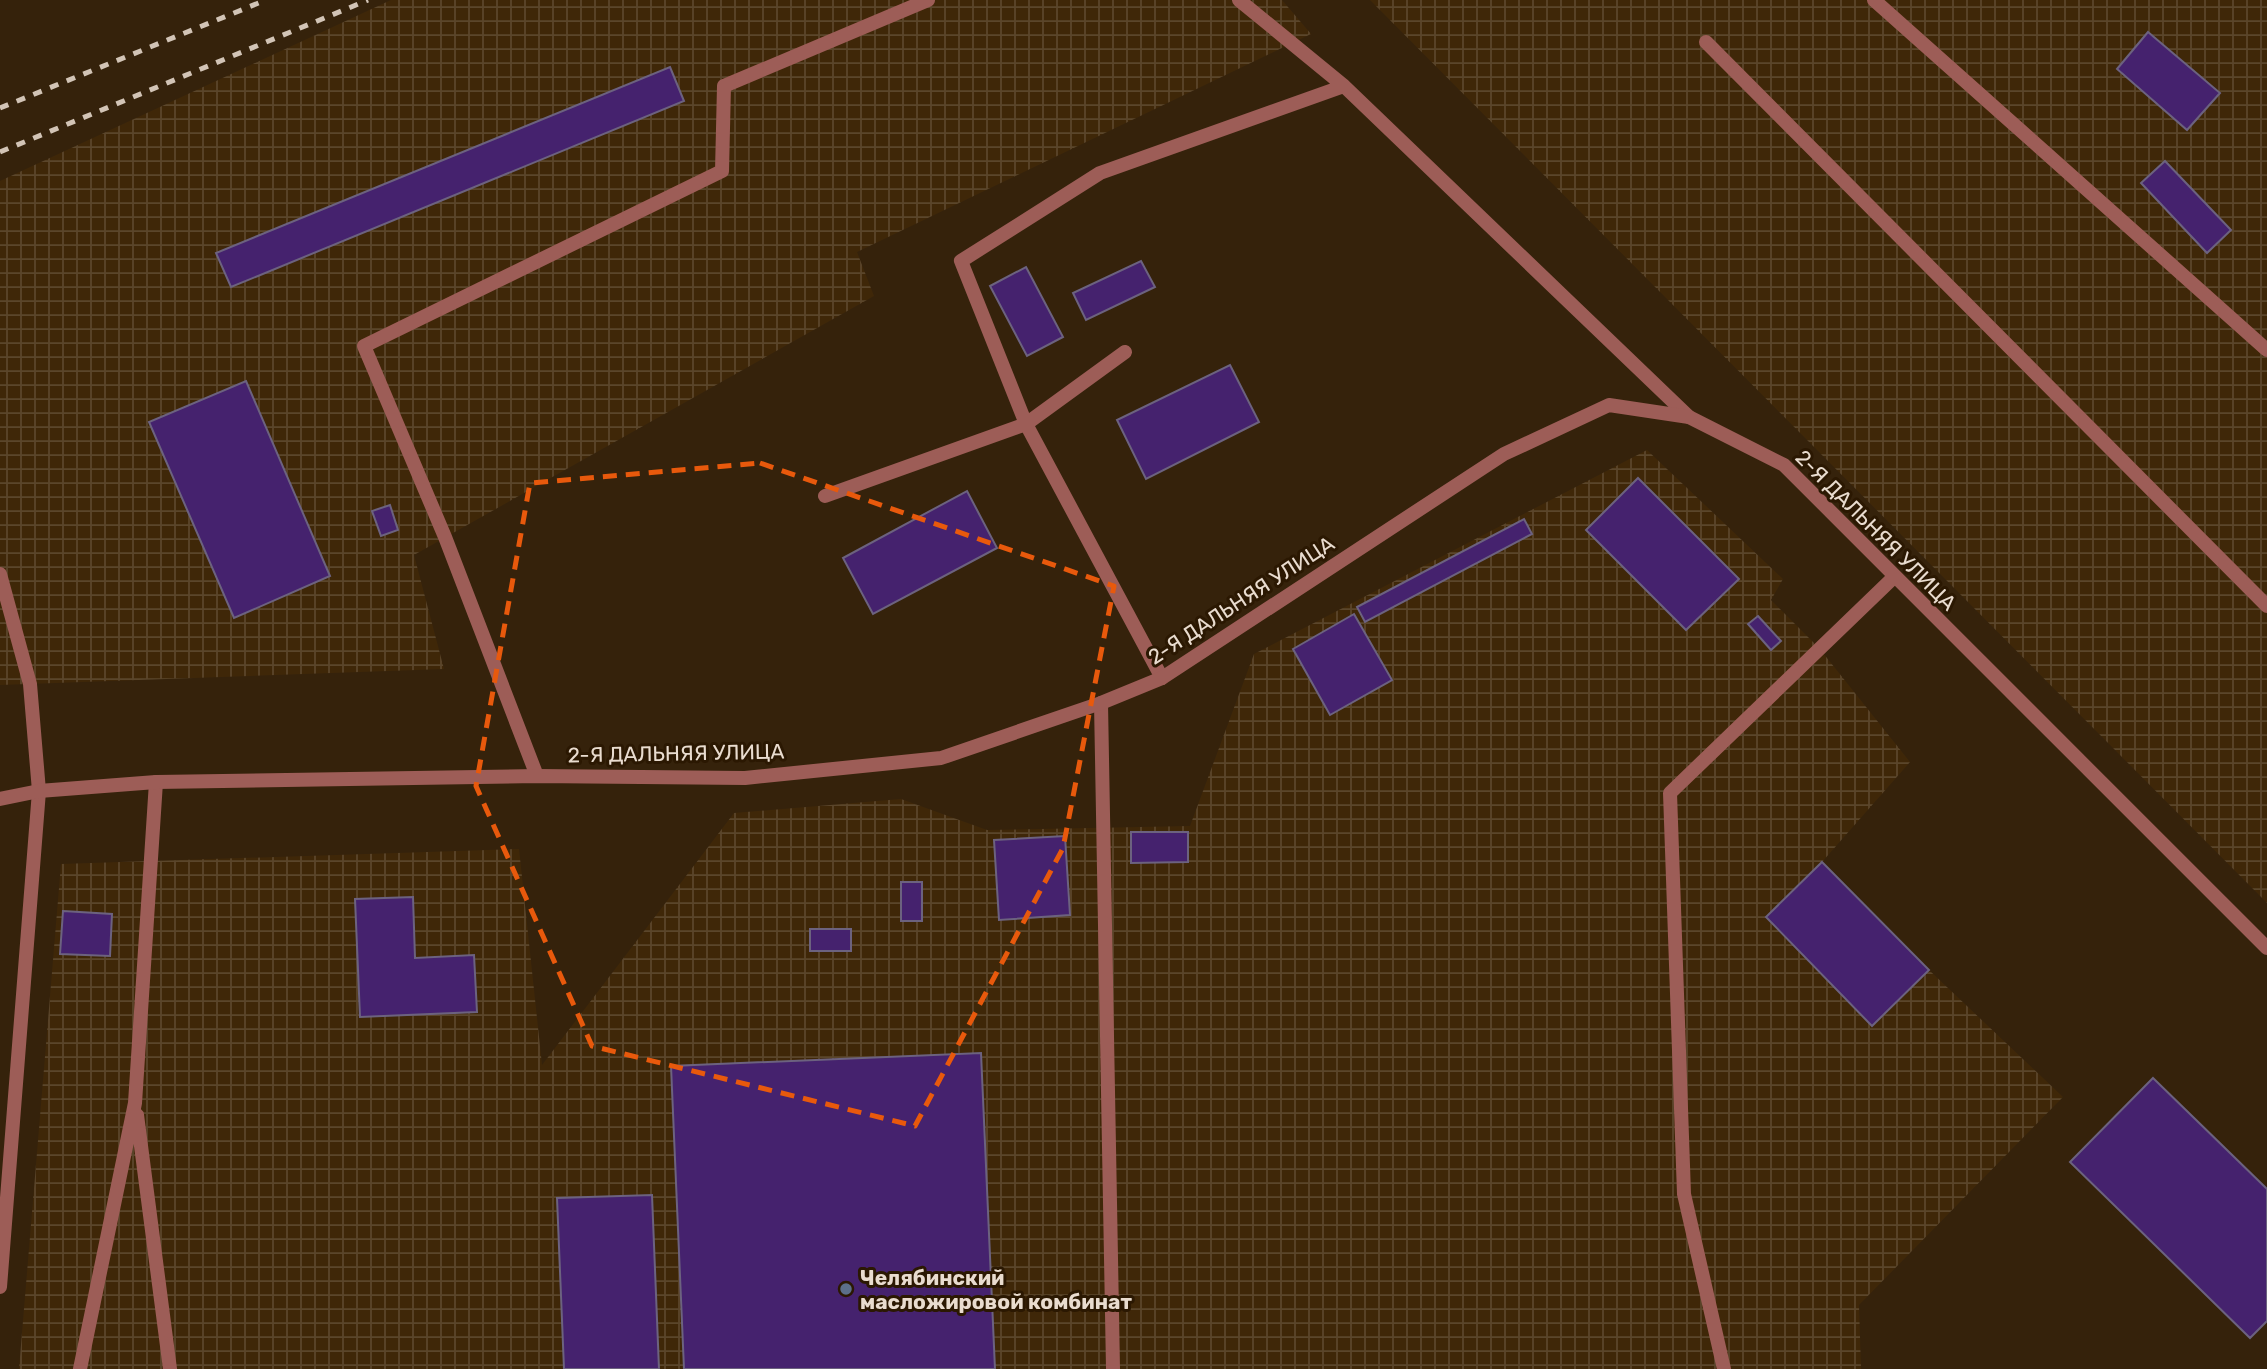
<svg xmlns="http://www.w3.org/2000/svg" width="2267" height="1369" font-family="Rubik,sans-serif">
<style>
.industrial{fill:url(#industrial-grid)}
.building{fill:#45226e;stroke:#6c627f;stroke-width:2}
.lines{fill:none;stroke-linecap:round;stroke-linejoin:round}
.service{stroke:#9d5d57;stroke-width:14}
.minor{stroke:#9d5d57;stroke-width:14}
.rail{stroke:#d2c4b6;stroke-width:5;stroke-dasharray:9 9;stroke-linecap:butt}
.marked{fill:none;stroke:#e8590c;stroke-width:5;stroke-dasharray:14 9;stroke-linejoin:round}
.service-dot{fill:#5c6f8a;stroke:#2b1802;stroke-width:2.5}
.labels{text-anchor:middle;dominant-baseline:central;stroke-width:6;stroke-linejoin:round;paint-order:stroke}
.street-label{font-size:21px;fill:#e9dccf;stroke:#2b1802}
.poi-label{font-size:21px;font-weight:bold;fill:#e9dccf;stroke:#2b1802;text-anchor:start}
</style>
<defs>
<pattern id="industrial-grid" width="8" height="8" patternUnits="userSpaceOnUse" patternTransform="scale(1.75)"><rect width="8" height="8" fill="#3f2708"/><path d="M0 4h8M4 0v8" fill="none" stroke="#5b462b"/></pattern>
</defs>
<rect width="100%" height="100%" fill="#35220b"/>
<path class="industrial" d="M391,0H1282L1311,34L857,252L874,296L414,555L444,669L0,685V181Z
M1370,0H2267V903Z
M1647,450L1783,579L1771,600L1819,648L1910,762L1822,862L1929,970L2063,1097L1859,1305L1861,1369H19L61,864L519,849L542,1065L734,813L901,799L987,830L1190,826L1254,654Z"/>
<path class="building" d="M2148,32L2220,93L2187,130L2117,69Z
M670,67L684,101L231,287L216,253Z
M2165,161L2231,230L2207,253L2141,183Z
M1141,261L1155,287L1086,320L1073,293Z
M1026,267L1063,337L1027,356L990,286Z
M1230,365L1259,422L1146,479L1117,420Z
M246,381L330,576L234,618L149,422Z
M1638,478L1739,579L1686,630L1586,530Z
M967,491L997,548L873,614L843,558Z
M390,505L398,530L381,536L372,511Z
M1524,519L1532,534L1365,622L1357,607Z
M1354,614L1392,680L1330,715L1293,649Z
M1758,616L1781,641L1771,650L1748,624Z
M1131,832H1188V862L1131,863Z
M1065,836L1070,915L999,920L994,840Z
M1822,862L1929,970L1872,1026L1766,917Z
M901,882H922V921H901Z
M413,897L415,958L474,955L477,1012L360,1017L355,899Z
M63,911L112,914L110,956L60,954Z
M810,929H851V951H810Z
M981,1053L995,1369H684L671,1066Z
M2153,1078L2267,1189V1321L2250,1338L2070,1162Z
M652,1195L659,1369H564L557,1198Z"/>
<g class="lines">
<path class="service" d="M1239,0L1344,86L1689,417
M1874,0L2267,350
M1706,42L2267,606
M825,496L1026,424L1125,352
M0,574L30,684L39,791L0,1287
M1162,678L1026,424L961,261L1100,173L1344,86
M1101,703L1113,1369
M537,776L445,537L364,346L722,171L724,86L928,0
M137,1115L170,1369
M80,1369L135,1103L156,782
M1724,1369L1684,1194L1670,793L1894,577"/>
<path class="minor" d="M0,799L39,791L156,782L537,776L745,778L941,758L1101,703L1162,678L1504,454L1609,405L1689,417L1784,465L2267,948"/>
<path class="rail" d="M0,108L266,0
M0,152L368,0"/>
</g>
<path class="marked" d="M760,463L1114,586L1063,848L915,1126L592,1046L476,786L530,483Z"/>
<circle class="service-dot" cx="846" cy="1289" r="7"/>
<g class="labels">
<g class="street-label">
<text transform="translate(1876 530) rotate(45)">2-Я ДАЛЬНЯЯ УЛИЦА</text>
<text transform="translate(1241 600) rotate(-33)">2-Я ДАЛЬНЯЯ УЛИЦА</text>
<text transform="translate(676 753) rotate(-1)">2-Я ДАЛЬНЯЯ УЛИЦА</text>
</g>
<g class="poi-label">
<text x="860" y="1277">Челябинский<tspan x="860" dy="24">масложировой комбинат</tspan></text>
</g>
</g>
</svg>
